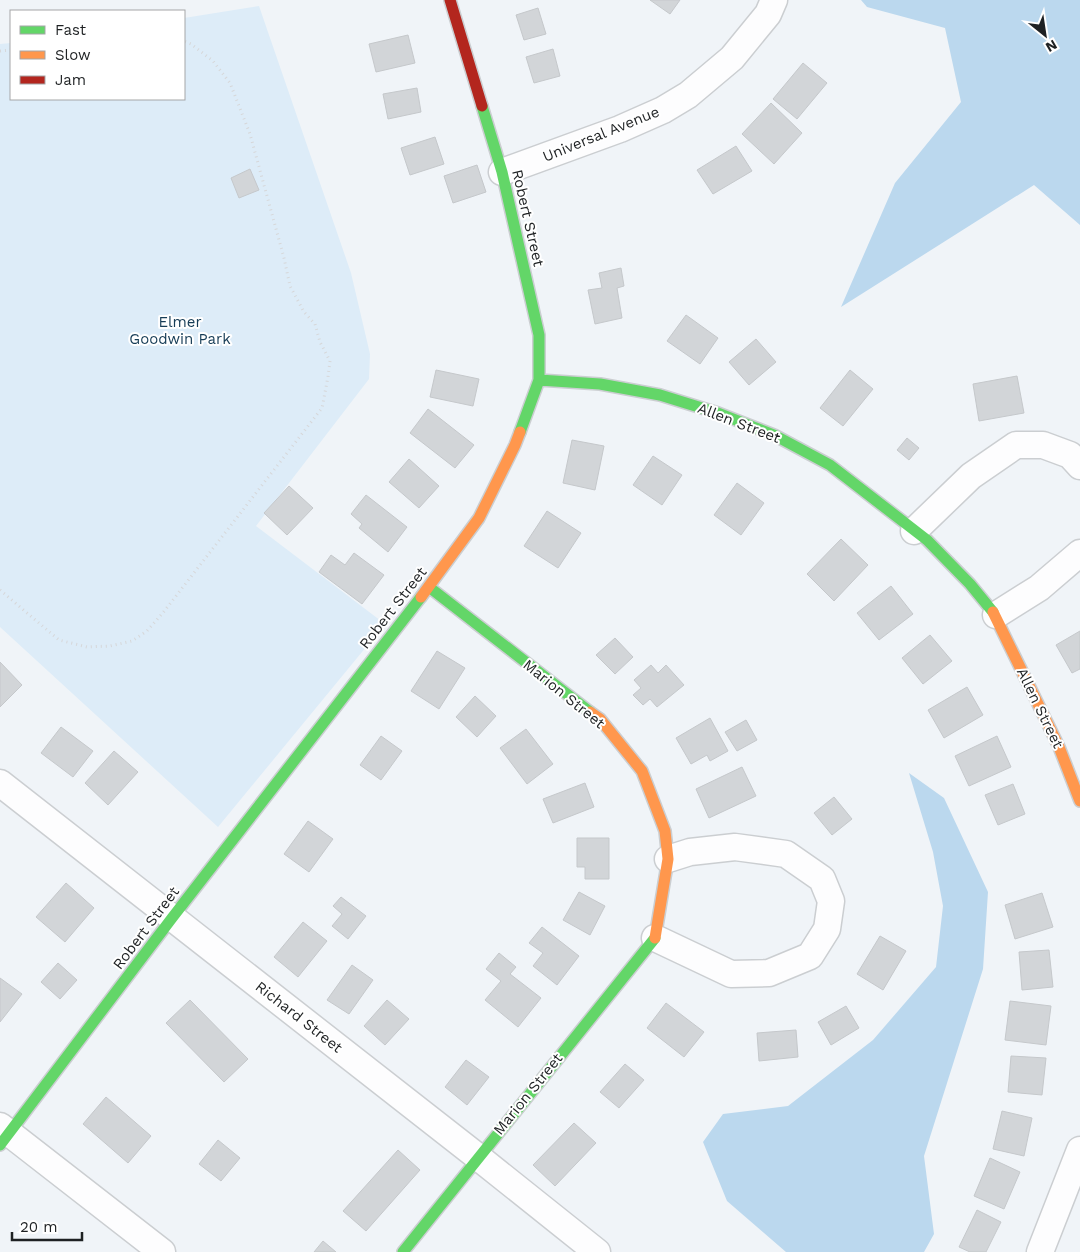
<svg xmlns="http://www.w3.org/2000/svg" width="1080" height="1252" font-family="'Work Sans',sans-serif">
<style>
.green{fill:#ddecf8}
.forest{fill:#bbd8ee}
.building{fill:#d2d5d8;stroke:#c5c8cb}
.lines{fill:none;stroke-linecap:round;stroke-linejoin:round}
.street-casing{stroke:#cbced1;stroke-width:29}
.fast-casing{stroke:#cbced1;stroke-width:14}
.slow-casing{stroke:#cbced1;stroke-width:14}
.jam-casing{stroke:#cbced1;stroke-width:14}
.path{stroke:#d6d7d9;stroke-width:3;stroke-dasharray:1 4;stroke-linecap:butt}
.street{stroke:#fdfdfe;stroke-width:26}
.fast{stroke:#63d668;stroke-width:11}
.slow{stroke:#ff974d;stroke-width:11}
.jam{stroke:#b3261e;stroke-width:11}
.labels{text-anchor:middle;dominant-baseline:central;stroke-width:4;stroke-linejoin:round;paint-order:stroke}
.street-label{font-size:15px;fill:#1e2123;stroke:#fff}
.park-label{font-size:15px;fill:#163c56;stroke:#fff}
</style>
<rect width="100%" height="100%" fill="#f0f4f8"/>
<path class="green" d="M259,6L351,273L370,354L369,379L256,526L385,624L218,827L0,627V44L11,43V99H184V18Z"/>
<path class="forest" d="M861,0H1080V225L1034,185L841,307L895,183L961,102L945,28L867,7Z
M909,773L944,798L988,892L983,969L924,1156L934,1234L924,1252H786L727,1201L703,1142L723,1114L788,1106L873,1040L936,967L943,906L933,852Z"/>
<path class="building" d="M650,0H680L670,14Z
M538,8L546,34L524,40L516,15Z
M408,35L415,63L376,72L369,44Z
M553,49L560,76L534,83L526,57Z
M803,63L827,83L797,119L773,99Z
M417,88L421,112L388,119L383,94Z
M771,103L802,133L774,164L742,134Z
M435,137L444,164L410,175L401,148Z
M736,146L752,171L713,194L697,170Z
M477,165L486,192L453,203L444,176Z
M250,169L259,190L239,198L231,178Z
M621,268L624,286L617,288L622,318L595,324L588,290L602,288L599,273Z
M686,315L718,338L700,364L667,341Z
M756,339L776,362L749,385L729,362Z
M436,370L479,379L473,406L430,397Z
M850,370L873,389L843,426L820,408Z
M1017,376L1024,413L979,421L973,384Z
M428,409L474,445L455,468L410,433Z
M907,438L919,448L909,460L897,450Z
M572,440L604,446L595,490L563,483Z
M653,456L682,475L662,505L633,485Z
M409,459L439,486L419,508L389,482Z
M737,483L764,503L741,535L714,515Z
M289,486L313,508L287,535L264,513Z
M366,495L407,527L388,552L359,528L362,524L351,514Z
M547,511L581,533L558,568L524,546Z
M841,539L868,565L834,601L807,574Z
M354,553L384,575L362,604L319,572L331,555L345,565Z
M891,586L913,614L879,640L857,613Z
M1080,631V669L1072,673L1056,645Z
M930,635L952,661L923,684L902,658Z
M615,638L633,657L615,674L596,655Z
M437,651L465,668L439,709L411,691Z
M0,662L22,685L0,707Z
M651,665L658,673L666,665L684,685L657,707L650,699L643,705L633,695L641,688L634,680Z
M967,687L983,715L944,738L928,710Z
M475,696L496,716L477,737L456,717Z
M710,718L728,751L710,761L707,755L691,764L676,738Z
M746,720L757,740L737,751L725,732Z
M61,727L93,751L73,777L41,753Z
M526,729L553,764L527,784L500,748Z
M381,736L402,751L381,780L360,765Z
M997,736L1011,767L969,786L955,756Z
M114,751L138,772L108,805L85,783Z
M742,767L756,796L709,818L696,789Z
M585,783L594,807L553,823L543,799Z
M1013,784L1025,814L998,825L985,795Z
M834,797L852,819L832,835L814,813Z
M308,821L333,839L309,872L284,854Z
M577,838H609V879H585V867H577Z
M66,883L94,908L65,942L36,917Z
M579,892L605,906L590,935L563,920Z
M1042,893L1053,927L1015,939L1005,905Z
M341,897L366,916L348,939L332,926L342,914L333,906Z
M303,922L327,941L298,977L274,957Z
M542,927L579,956L557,985L533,966L543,953L529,943Z
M880,936L906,951L883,990L857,974Z
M1049,950L1053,987L1022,990L1019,952Z
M499,953L516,967L510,974L541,998L518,1027L485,1000L501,981L486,969Z
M58,963L77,980L60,999L41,982Z
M352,965L373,980L349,1014L327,1000Z
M0,978L22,994L0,1022Z
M190,1000L248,1059L224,1082L166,1023Z
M387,1000L409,1019L385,1045L364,1026Z
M1010,1001L1051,1006L1046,1045L1005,1040Z
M666,1003L704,1032L684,1057L647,1028Z
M846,1006L859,1028L831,1045L818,1022Z
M796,1030L798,1057L759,1061L757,1033Z
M1011,1056L1046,1058L1042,1095L1008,1092Z
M466,1060L489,1077L467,1105L445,1087Z
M625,1064L644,1080L619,1108L600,1092Z
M106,1097L151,1136L128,1163L83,1124Z
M1002,1111L1032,1118L1024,1156L993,1149Z
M574,1123L596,1143L555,1186L533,1165Z
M218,1140L240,1158L221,1181L199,1164Z
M398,1150L420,1170L366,1231L343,1211Z
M990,1158L1020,1172L1004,1209L974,1196Z
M977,1210L1001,1222L986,1252H970L959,1247Z
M323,1241L336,1252H314Z"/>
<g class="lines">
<g class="street-casing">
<path id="street" d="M502,172L620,129L663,110L688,95L732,58L768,14L774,0
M914,531L971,476L1016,445H1043L1070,455L1080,466
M996,615L1039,588L1080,553
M0,783L478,1157L597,1252
M655,938L731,974L769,973L810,956L827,929L831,901L822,879L786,854L735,847L690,852L668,859
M0,1126L162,1252
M1040,1252L1080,1150"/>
</g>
<g class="fast-casing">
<path id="fast" d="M482,106L502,172L539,335V380L520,432
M539,380L600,384L660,395L718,413L774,435L830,465L927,540L970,584L993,612
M429,587L590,712
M0,1145L172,918L421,597
M403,1252L655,938"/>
</g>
<g class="slow-casing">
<path id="slow" d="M421,597L479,518L515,445L520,432
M993,612L1059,747L1080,801
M590,712L600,719L642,771L665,831L668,859L655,938"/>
</g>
<g class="jam-casing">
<path id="jam" d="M450,0L482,106"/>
</g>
<path class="path" d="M0,51L11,50
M0,590L59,640L87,647L110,646L132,641L147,631L162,614L322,408L328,377L330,361L320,342L315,324L304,312L290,286L284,258L250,134L230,83L213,61L191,44L184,41"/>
<use href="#street" class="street"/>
<use href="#fast" class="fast"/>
<use href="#slow" class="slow"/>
<use href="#jam" class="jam"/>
</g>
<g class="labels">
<g class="street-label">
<text transform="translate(601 134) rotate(-22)">Universal Avenue</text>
<text transform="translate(528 218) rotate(77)">Robert Street</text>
<text transform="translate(739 423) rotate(21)">Allen Street</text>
<text transform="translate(393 608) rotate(-52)">Robert Street</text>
<text transform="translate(564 694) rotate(39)">Marion Street</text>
<text transform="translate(1040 708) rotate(64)">Allen Street</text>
<text transform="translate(146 928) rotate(-53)">Robert Street</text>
<text transform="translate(299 1017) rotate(38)">Richard Street</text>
<text transform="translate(528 1094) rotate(-51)">Marion Street</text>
</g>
<g class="park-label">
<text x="180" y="322">Elmer<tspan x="180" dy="17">Goodwin Park</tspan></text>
</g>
</g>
<rect x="10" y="10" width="175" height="90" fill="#ffffff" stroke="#a5a6a7"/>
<rect x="20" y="26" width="25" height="8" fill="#63d668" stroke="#a5a6a7"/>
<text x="55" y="35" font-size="15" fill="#1e2123">Fast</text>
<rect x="20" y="51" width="25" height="8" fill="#ff974d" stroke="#a5a6a7"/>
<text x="55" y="60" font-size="15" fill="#1e2123">Slow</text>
<rect x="20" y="76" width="25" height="8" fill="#b3261e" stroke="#a5a6a7"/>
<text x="55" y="85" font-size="15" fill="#1e2123">Jam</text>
<g transform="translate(1045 35) rotate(150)" stroke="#ffffff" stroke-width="4" paint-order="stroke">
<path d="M0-4L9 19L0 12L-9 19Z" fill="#1e2123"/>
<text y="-8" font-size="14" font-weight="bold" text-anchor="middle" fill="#1e2123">N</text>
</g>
<path d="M12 1232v8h70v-8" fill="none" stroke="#1e2123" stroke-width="2.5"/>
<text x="20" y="1232" font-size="15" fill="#1e2123" stroke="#ffffff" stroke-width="4" paint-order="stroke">20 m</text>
</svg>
